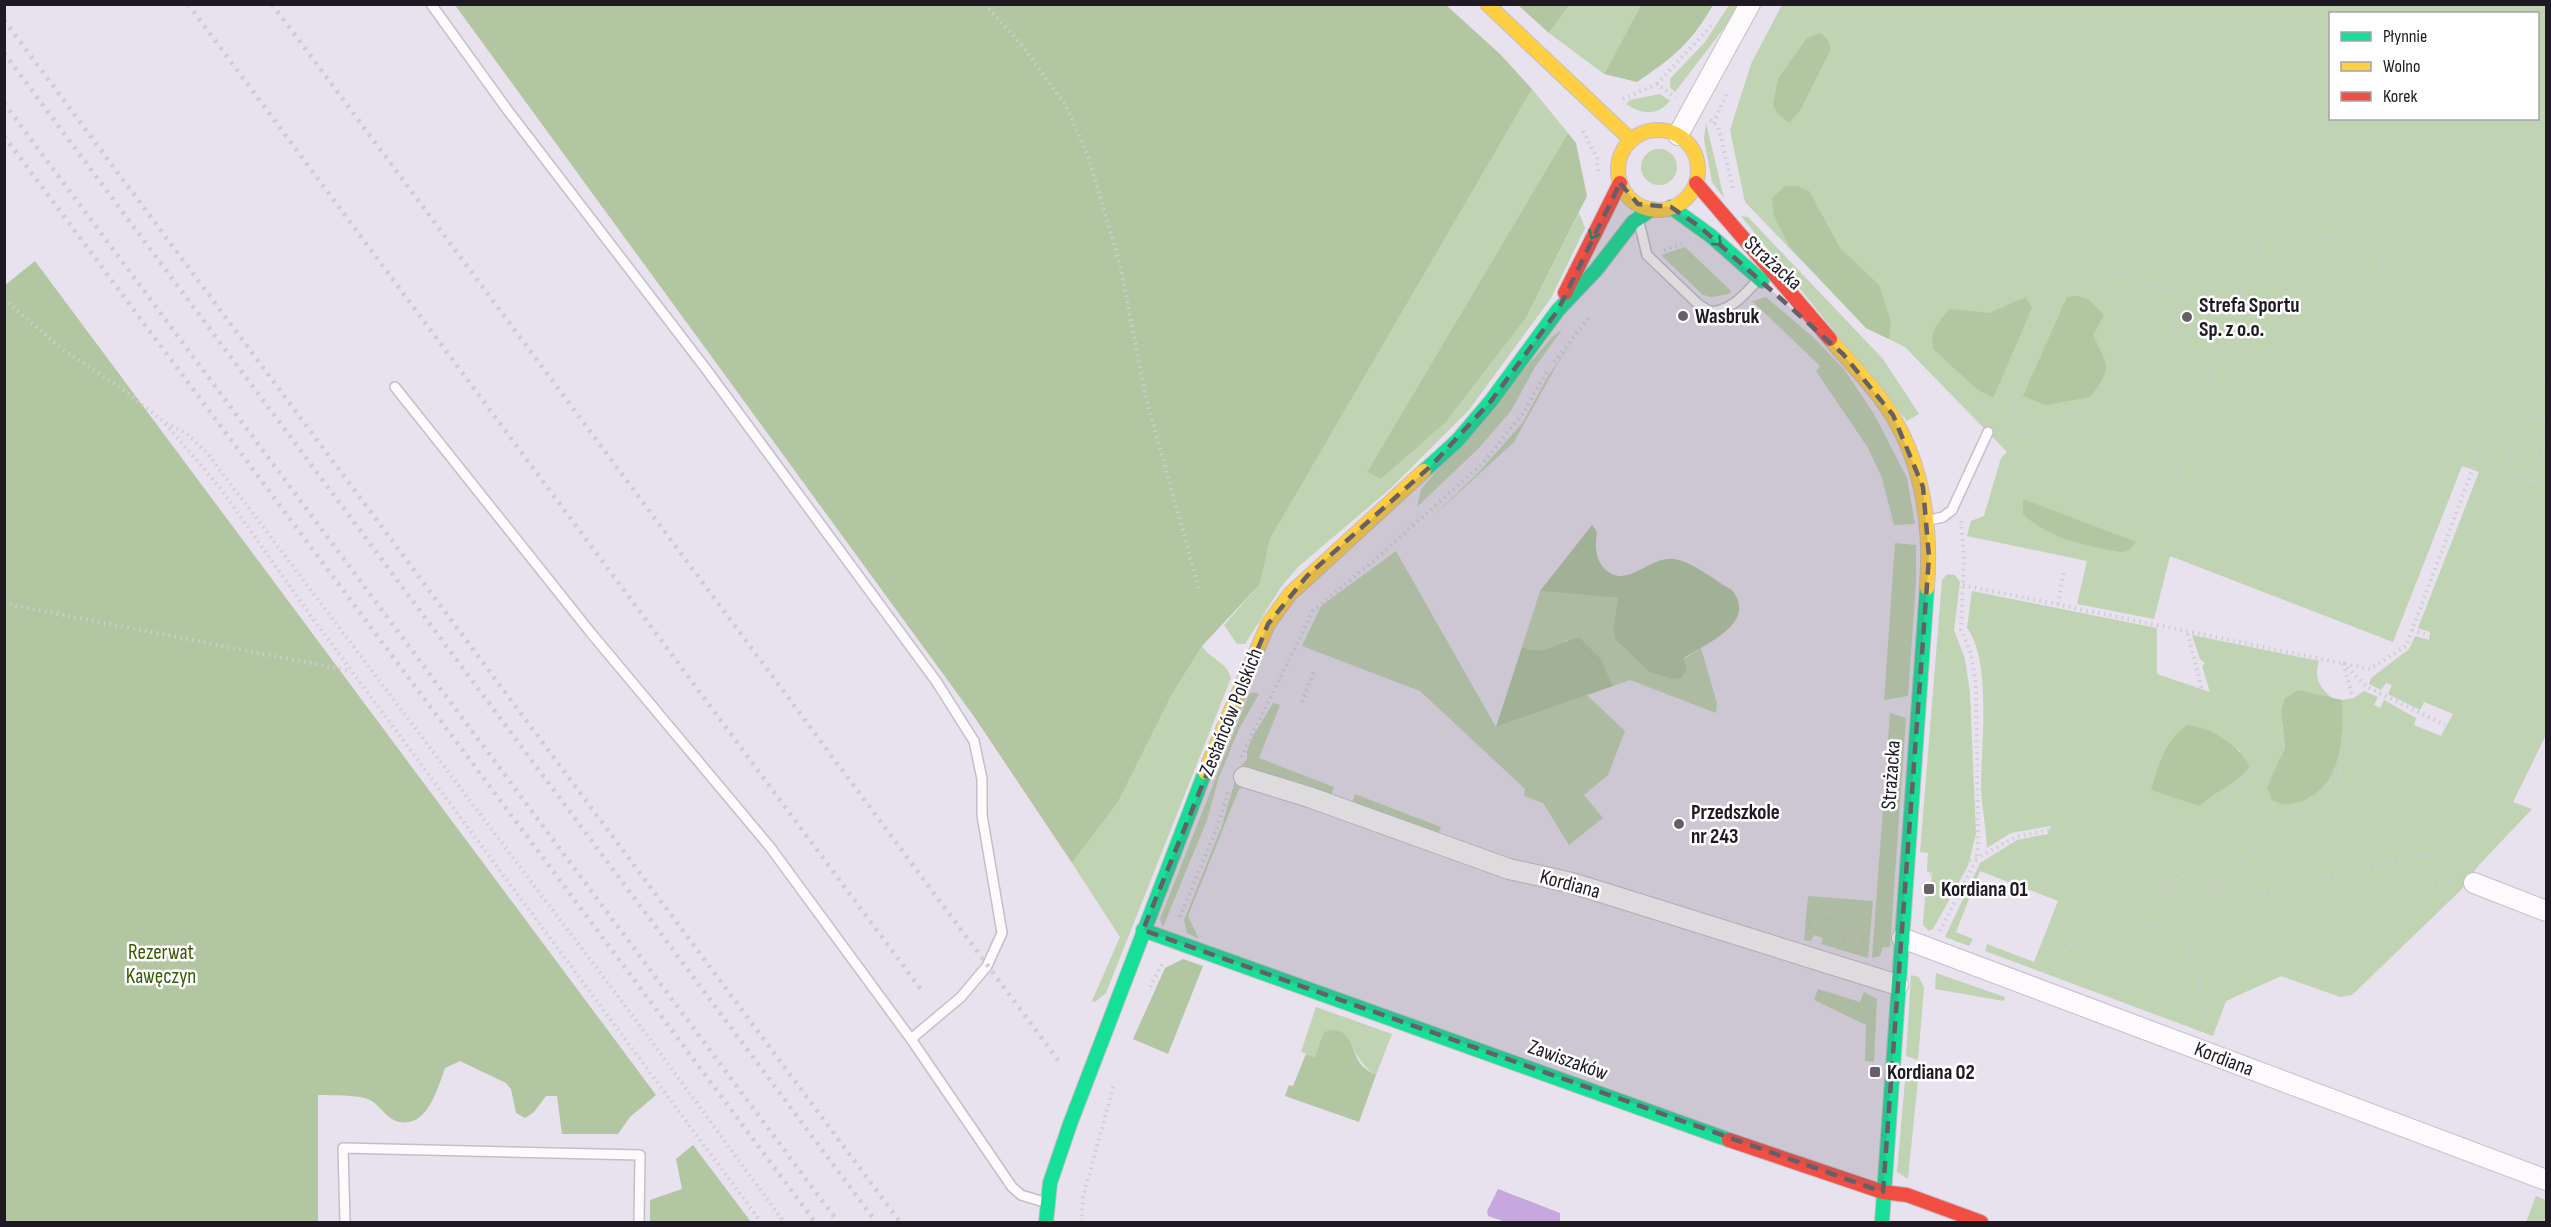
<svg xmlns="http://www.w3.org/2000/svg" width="2551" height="1227" font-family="'Sofia Sans Condensed',sans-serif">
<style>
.green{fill:#c0d3b2;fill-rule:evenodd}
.forest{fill:#b1c6a1}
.water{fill:#c6a8df}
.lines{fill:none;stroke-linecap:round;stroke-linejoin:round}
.lane-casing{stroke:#c4bec9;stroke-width:12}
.street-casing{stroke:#c4bec9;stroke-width:22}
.fast-casing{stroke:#c4bec9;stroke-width:16}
.slow-casing{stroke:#c4bec9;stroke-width:16}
.jam-casing{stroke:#c4bec9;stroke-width:16}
.path{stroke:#cecdd0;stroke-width:4;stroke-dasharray:1.5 4.5;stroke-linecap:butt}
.lane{stroke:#fcfafc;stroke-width:9}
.street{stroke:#fcfafc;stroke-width:20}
.fast{stroke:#16e098;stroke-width:14}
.slow{stroke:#ffcf43;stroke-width:14}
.jam{stroke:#f24e42;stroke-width:14}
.rail{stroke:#cfcdd1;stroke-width:4.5;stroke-dasharray:3 6;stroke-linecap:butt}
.oneway{stroke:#1a8663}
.marked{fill:#655f69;fill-opacity:0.2;stroke:#655f69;stroke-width:4.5;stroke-dasharray:12 8;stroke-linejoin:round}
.poi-dot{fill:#655f69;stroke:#fff;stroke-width:2}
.labels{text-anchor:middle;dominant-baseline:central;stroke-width:5;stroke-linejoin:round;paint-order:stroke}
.street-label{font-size:21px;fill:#1e1922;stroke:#fff}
.poi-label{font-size:21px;font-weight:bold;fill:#1e1922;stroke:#fff;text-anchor:start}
.park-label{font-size:21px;fill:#355b04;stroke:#fff}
</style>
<rect width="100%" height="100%" fill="#e8e1ee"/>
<path class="green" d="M1569,5H1642L1604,74L1549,33Z
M1729,5H1738L1724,28L1675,92L1670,87V79L1705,42Z
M1782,5H2546V735L2513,802L2532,809L2479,865L2461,890L2352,995L2340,997L2281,976L2226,1001L2213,1036L1985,951L1987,944L2034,962L2058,901L1980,871L1956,932L1973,939L1969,946L1945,937L1980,863L2017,840L2048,834L2051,826L2011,833L1987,848C1986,828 1982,808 1981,788C1981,745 1992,661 1967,628L1972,591L2157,628V674L2210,692L2202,666L2205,663L2200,659L2192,635L2319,661C2314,678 2319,687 2332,698L2299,690L2282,722L2285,748L2280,759L2342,737V700L2354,698L2364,691L2378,697L2374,705L2380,708L2384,700L2416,718L2414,725L2441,736L2453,714L2424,702L2420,710L2388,694L2392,685L2386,683L2381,690L2369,684L2371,678L2409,649L2415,636L2429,640L2430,632L2418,628L2479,472L2462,466L2393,642L2170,556L2154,619L2077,604L2087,561L1967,536L1971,521L1984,516L2001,458L2007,452L1905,347L1866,328L1745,202L1730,130L1751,64ZM2330,14H2538V118H2330ZM2197,726L2240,751L2229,784L2215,792L2200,806Z
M1532,89L1568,133L1367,472L1381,479L1445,423L1526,318L1579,213L1585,228L1551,298L1469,410L1391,488L1298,567L1281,587L1245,644H1237L1224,625L1260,584L1270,539Z
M1660,94L1670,101C1656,117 1642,114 1626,104L1630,100Z
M1706,123L1724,198L1712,182L1704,139Z
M1641 167a18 18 0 1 1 36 0a18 18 0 1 1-36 0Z
M1741,216L1748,217L1883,359L1919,414L1907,421Z
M1685,247L1731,291L1729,294L1712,297L1703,295L1661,255Z
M1766,297L1813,337L1844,369L1874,414L1907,478L1915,524L1894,525L1882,478L1868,448L1816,371L1820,366L1752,301Z
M1562,330L1535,367L1511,411L1479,448L1417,507L1421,489L1553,336Z
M1575,338L1555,368L1514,442L1431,518L1480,471L1523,422L1548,376Z
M1895,543L1916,545V582L1908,696L1884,700Z
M1396,551L1496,727L1587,695L1625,731L1608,775L1584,795L1603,818L1569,845L1543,803L1524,796L1525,789L1420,691L1302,646L1321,606Z
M1947,574L1955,575L1960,582L1954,630L1965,659L1970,693L1976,834L1968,866L1933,929L1929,931L1923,925L1925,897L1931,896L1932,872H1927L1928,853L1920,852L1942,580Z
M1540,591L1619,598L1613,629L1615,640L1629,653L1684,659L1701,648L1717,703L1716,713L1630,680L1613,686L1601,659L1567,640C1551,651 1540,653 1522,647Z
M1202,646C1210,659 1227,662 1231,678L1106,993L1095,1002L1092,1001L1120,937L1072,863L1118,802L1172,694Z
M1254,692L1259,694L1239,729L1219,777L1207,820L1163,927L1160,919L1249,694Z
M1273,703L1280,705L1259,758L1334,787L1330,798L1239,769L1247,759V751L1252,738Z
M1890,713L1906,718L1890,947H1883L1880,956L1872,958Z
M1235,781L1251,784L1239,789L1188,916L1199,939L1187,933L1184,920L1221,828Z
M1355,794L1441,827L1437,838L1351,806Z
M1808,896L1873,901L1868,958L1821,944L1823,938L1814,935L1811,941L1804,940Z
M1936,973L2005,997L2004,1001L1935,989Z
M1911,975L1919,977L1924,988L1918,1060L1906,1056Z
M1818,989L1860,1002L1864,992L1877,999L1874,1062L1865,1061L1866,1025L1814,1000Z
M1316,1007L1392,1034L1376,1075C1354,1061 1357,1046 1338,1030L1315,1057L1301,1052Z
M1909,1077L1918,1079L1908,1179L1897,1172L1905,1081Z
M2536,1196L2546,1200V1222H2526Z"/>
<path class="forest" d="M1642,4L1713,5C1691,43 1674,57 1637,82L1604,74Z
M455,5H1446L1501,55L1532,89L1270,539L1260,584L1202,646L1172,694L1118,802L1072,863L973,715Z
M1518,5H1569L1549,33Z
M1820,33L1827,39L1831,49L1801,109L1789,123L1777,113L1773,105L1778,79L1806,39Z
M1568,133L1576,143L1587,196L1526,318L1445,423L1381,479L1367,472Z
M1785,186H1797L1809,191L1840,248L1879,285L1891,322L1889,339L1866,328L1789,246L1774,216L1772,198Z
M35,261L656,1095L630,1117L618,1134H562L557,1096H546L534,1112L525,1118L516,1113L511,1089L506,1083L460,1061L445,1068C438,1087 428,1127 400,1122C387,1120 381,1106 370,1100C357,1094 333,1096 318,1095V1222H5L4,286Z
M2079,296L2089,300L2104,315L2093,335C2108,367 2113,367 2090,397L2045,405L2023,396L2067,297Z
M2026,297L2032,308L1993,398L1977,389L1933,349C1929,331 1939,321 1950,309L1989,313Z
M2023,499L2136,542L2129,550L2122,552C2089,547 2047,538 2023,514Z
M1592,525L1597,532C1595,544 1595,557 1603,567C1627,594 1650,551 1679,560C1697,565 1715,581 1732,590C1758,623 1707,643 1684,658L1687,670L1681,678L1672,679L1650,672L1615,640L1613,629L1618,598L1540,591Z
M1580,638L1601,659L1613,686L1496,727L1522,647C1550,657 1555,641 1580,638Z
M2299,690L2342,700C2344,735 2342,784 2304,800C2292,805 2283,806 2272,800L2267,787L2285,748L2281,711L2285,698Z
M2187,725C2208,726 2242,746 2249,767C2239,782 2214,792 2200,806L2151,790C2159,765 2164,741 2187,725Z
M1183,959L1203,966L1168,1054L1133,1039L1165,968Z
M1333,1030C1351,1030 1352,1052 1360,1063C1364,1069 1371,1072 1376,1075L1359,1122L1285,1096L1289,1085L1293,1086L1306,1054L1315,1057L1324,1032Z
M693,1145L751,1222H650V1200L682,1189L676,1159Z"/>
<path class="water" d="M1498,1189L1560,1213V1222H1506L1488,1216L1487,1211Z"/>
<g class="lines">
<g class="lane-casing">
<path id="lane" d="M431,4L509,112L706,369L936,681L974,741L982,779V815L1002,933L987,966L961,997L911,1039
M1639,222L1647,255L1698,304L1711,312C1732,310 1744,295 1757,281
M395,387L591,633L770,847L911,1039L1012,1187L1021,1195L1044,1202
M1930,520L1943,517L1952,510L1988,432
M345,1222L343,1148L640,1155L639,1222"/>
</g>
<g class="street-casing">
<path id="street" d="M1678,135L1750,4
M1244,777L1309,797L1509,869L1572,883L1898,985
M2474,883L2546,911
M1902,938L2546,1180"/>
</g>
<g class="fast-casing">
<path id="fast" d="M1671,207L1711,236L1762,281
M1424,471L1457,441L1491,401L1558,310L1596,270L1633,222L1652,209
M1143,930L1729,1140
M1046,1222L1050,1183L1070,1124L1205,772
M1882,1222L1927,588"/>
</g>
<g class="slow-casing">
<path id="slow" d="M1487,4L1631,140
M1618 170a40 40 0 1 1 80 0a40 40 0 1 1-80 0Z
M1830,339C1846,358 1863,376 1878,395C1921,450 1932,520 1927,588
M1205,772L1268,624L1290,594L1424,471"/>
</g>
<g class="jam-casing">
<path id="jam" d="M1696,183L1830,339
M1565,293L1620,183
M1729,1140L1883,1192L1907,1195L1981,1222"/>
</g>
<path class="path" d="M985,4L1020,43L1065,104L1088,156L1120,264L1145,394L1199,589
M1657,84L1712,25
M1623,99L1657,84L1676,98
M1710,120L1718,126L1733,188
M1713,123L1728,92
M1583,131L1597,158L1598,171
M1664,250L1682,244
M2112,273L2128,274L2183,295L2152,382L2020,434L2007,419C2020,387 2042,319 2062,295C2075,279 2093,275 2112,273Z
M2246,281L2271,215L2383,259L2378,278L2407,290
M4,299L62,349L121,388L163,421L221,489L313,619L761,1222
M1554,362L1590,316
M2538,369L2546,385
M2152,382L2199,401L2246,281L2181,257L2168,289
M2501,398L2546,415
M2546,422L2534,417L2525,418L2507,464L2511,474L2546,487
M166,423L186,433L208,454L638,1023L784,1222
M2485,439L2507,448L2506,455
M2514,442L2546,454
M2533,482L2546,445
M2157,523L2203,407L2199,401
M1963,585L2370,669L2406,646L2546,275
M4,602L17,606L351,671
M2058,604L2064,570
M2412,630L2429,636
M2343,663L2367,687L2445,725
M1302,702L1314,671
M1241,757L1313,611L1378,557L1484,462L1524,412L1549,368
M2340,773C2328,838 2333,860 2401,875C2419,879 2437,885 2455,880
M1930,874L1977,858L2016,837L2080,823L2141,786L2153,755L2167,732L2202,689L2187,631
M2183,875L2256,895L2430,853H2447L2468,864
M2165,888C2181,934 2207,981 2206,1030
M1180,917L1217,827L1229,790
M1814,925L1843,941L1858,939
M1940,931L1977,858L1978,842L1976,685L1971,653L1961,630L1964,559L1961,521
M1808,938C1812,926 1819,915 1831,912L1856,935L1859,953
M2071,946H2099L2207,905L2251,850L2317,800L2340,773L2356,708L2343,663
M2045,972L2053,961L2071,946L2103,929L2144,899L2165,888L2183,875L2210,813L2256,766L2276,737
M1150,987L1163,962
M1081,1222L1083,1197L1114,1084"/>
<use href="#lane" class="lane"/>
<use href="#street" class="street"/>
<use href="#fast" class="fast"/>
<use href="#slow" class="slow"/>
<use href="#jam" class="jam"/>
<path class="rail" d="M188,4L922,991
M272,4L1061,1064
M4,20L900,1222
M4,53L876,1222
M4,103L838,1222
M4,136L815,1222"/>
</g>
<defs><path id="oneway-chevron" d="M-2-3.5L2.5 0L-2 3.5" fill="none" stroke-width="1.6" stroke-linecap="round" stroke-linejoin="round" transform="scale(1.5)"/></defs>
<g class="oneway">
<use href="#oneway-chevron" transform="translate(1593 235) rotate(117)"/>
<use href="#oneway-chevron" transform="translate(1718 242) rotate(41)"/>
</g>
<path class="marked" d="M1620,183L1638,204L1671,207L1700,227L1843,354L1893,415L1923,487L1929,557L1883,1192L1143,930L1268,624L1307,576L1432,465L1491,401L1558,310Z"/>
<g class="poi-dot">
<circle cx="1683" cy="316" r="6"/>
<circle cx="2187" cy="317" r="6"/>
<circle cx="1679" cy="824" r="6"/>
<rect x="1923" y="883" width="12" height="12" rx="3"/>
<rect x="1869" y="1066" width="12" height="12" rx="3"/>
</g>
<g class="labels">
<g class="street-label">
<text transform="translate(1773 263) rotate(42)">Strażacka</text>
<text transform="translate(1231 712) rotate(-68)">Zesłańców Polskich</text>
<text transform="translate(1891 775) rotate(-86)">Strażacka</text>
<text transform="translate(1570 884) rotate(15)">Kordiana</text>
<text transform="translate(2224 1059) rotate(21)">Kordiana</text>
<text transform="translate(1568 1060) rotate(20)">Zawiszaków</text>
</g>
<g class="poi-label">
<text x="2199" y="305">Strefa Sportu<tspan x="2199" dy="24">Sp. z o.o.</tspan></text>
<text x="1695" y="316">Wasbruk</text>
<text x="1691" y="812">Przedszkole<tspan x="1691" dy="24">nr 243</tspan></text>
<text x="1941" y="889">Kordiana 01</text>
<text x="1887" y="1072">Kordiana 02</text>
</g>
<g class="park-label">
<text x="161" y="952">Rezerwat<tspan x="161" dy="24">Kawęczyn</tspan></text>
</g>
</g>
<rect width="2551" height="1227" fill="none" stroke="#1e1922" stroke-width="12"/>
<rect x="2329" y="12" width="210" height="108" fill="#ffffff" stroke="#a5a3a7" stroke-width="1.5"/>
<rect x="2341" y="32" width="30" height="9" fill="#16e098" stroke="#a5a3a7" stroke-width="1.5"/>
<text x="2383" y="42" font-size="18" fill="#1e1922">Płynnie</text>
<rect x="2341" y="62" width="30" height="9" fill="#ffcf43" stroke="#a5a3a7" stroke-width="1.5"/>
<text x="2383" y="72" font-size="18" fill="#1e1922">Wolno</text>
<rect x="2341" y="92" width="30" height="9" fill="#f24e42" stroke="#a5a3a7" stroke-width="1.5"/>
<text x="2383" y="102" font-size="18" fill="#1e1922">Korek</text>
</svg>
